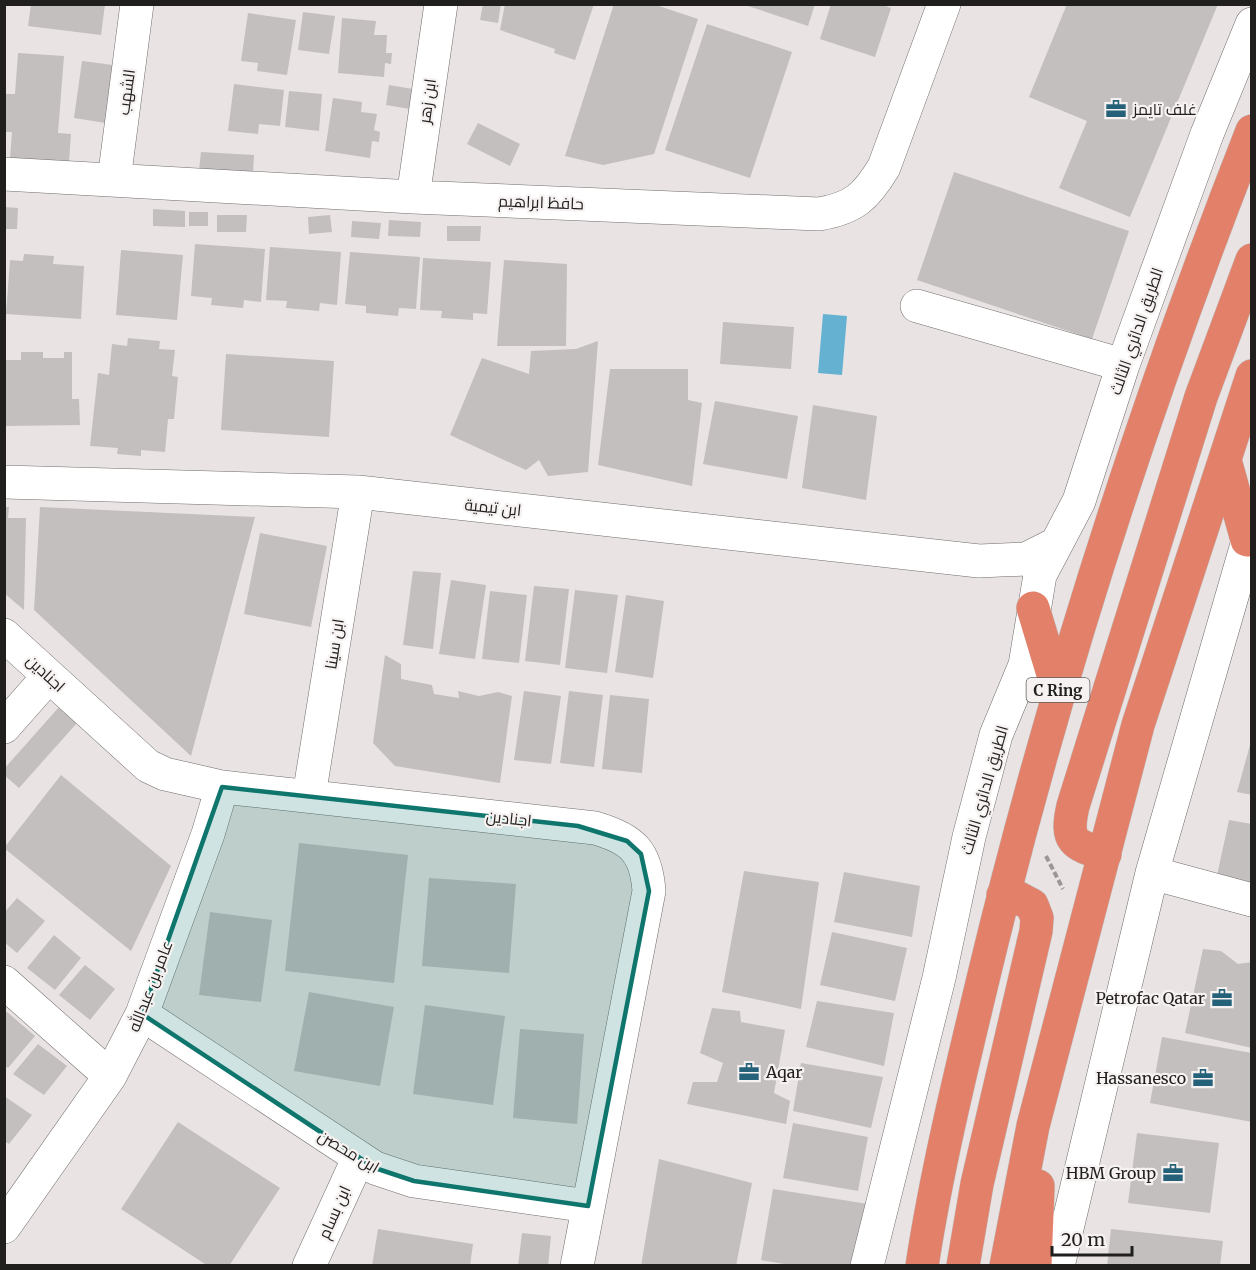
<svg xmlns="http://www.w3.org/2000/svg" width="1256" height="1270" font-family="Merriweather,Cairo,serif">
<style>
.water{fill:#65b1d2}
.building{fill:#c3bfbe}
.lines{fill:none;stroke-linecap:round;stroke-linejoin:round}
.minor-casing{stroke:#716d6c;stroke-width:34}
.highway-casing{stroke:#c1c0c0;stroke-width:34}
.path{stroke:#9b9796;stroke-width:4;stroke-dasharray:6 3;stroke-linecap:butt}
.minor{stroke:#fff;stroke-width:33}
.highway{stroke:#e38069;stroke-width:33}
.marked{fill:#0f766e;fill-opacity:0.2;stroke:#0f766e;stroke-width:4.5;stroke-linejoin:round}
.labels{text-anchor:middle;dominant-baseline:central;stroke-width:4.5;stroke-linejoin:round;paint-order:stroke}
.shield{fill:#f6f2f1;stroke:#605e5d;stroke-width:1.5}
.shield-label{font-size:15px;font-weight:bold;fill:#201f1e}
.street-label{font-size:16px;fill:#201f1e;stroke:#f6f2f1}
.poi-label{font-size:16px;fill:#201f1e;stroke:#f6f2f1;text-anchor:end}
</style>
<rect width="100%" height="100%" fill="#e9e4e3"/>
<path class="water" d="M823,314L847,316L842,375L818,373Z"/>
<path class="building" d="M31,4H105L101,35L28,26Z
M483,4H501L498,23L480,20Z
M505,4H594L575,60L554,53L555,49L500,30Z
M614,4H653L698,19L654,154L603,165L565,156Z
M742,4H815L808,26Z
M831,4H880L891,8L875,57L820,39Z
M1067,4H1218L1130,217L1059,188L1087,121L1029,97Z
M303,12L335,16L329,54L298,50Z
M248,13L296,20L287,75L257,71L258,63L241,61Z
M342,18L376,21L374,35H387L386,53H392L391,64L385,63L384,77L338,73Z
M707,24L792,52L750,178L665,150Z
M18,53L64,56L58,133L71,134L69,162L10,158L12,132H4V94H15Z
M82,61L121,66L112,124L74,118Z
M234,84L284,90L280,126L259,124L258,134L228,131Z
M389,85L413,89L410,109L386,105Z
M289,91L322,94L319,131L285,127Z
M333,98L362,102L361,112L377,114L374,130L380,132L379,142L372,141L370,158L325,151Z
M478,123L520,144L510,166L467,144Z
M201,152L254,155L253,173L199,170Z
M954,172L1129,231L1092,339L917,280Z
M4,207L18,208L17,229H4Z
M153,209L185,211V227L153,226Z
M189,212H208V226H189Z
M217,215H247L246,232H217Z
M330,215L332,232L309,234L308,217Z
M389,220L421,222L420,237L388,236Z
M352,221L381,223L379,239L351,237Z
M447,226H481L480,241H447Z
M195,244L265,249L261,302L244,300L243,308L211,305L212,298L191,296Z
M270,247L341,252L337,305L320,303L319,311L286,308L287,301L266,300Z
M121,250L183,255L177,320L116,315Z
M350,252L420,257L416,309L399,308L398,316L366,313V306L345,304Z
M24,254L54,256L53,264L84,266L81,319L6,314L10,260L23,261Z
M423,258L491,262L487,314L473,313V320L441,318L442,311L420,310Z
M504,260L567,264L566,346H497Z
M723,322L794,327L791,369L720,364Z
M128,338L160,341L159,349L175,350L172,376L178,377L174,419H168L165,452L141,450V456L117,454L118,448L90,446L98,373L109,375L112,344L127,346Z
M598,341L588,472L548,476L539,460L526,470L450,435L482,358L529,374L531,351L576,349Z
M21,352H43V358H64V352H72V399H79L80,425L4,426V360H21Z
M226,354L334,361L329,437L221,430Z
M610,369H688V400L702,403L692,486L598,465Z
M715,401L798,416L787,479L703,464Z
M813,405L877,416L866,500L802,488Z
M4,507H9L8,518H26L24,610L4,593Z
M40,507L255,517L191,756L34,610Z
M260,533L327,546L311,627L244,614Z
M413,571L441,573L433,649L403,645Z
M451,580L486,585L475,659L439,654Z
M534,586L569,589L560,665L525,661Z
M575,590L618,595L607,673L565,668Z
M490,591L527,595L519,663L482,659Z
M626,595L664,601L653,678L615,672Z
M385,655L401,664V679L432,685L434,694L459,698L458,691L479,696L498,692L512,696L500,783L395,766L373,743Z
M524,691L561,696L551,764L514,760Z
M569,691L603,695L594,767L560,763Z
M610,695L649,699L642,773L602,769Z
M59,707L77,723L19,788L4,775V769Z
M1252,738V795L1237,792Z
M61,775L171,866L131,951L4,848Z
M1229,820L1252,824V890L1216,880Z
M299,843L408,855L394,983L285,971Z
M744,871L819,882L801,1009L722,992Z
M844,872L920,886L912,937L834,922Z
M429,878L516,884L509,973L422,966Z
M17,898L45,921L17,953L4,942V913Z
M210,912L272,920L261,1002L199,995Z
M832,932L907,948L895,1001L820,985Z
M54,935L81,958L55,990L27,968Z
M1203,949L1221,951L1238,964L1252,962V1048L1185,1033Z
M85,965L115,989L90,1020L59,995Z
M309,992L394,1007L380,1086L294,1071Z
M817,1001L894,1013L884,1066L806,1047Z
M425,1005L505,1016L493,1105L413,1094Z
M712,1008L740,1011L741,1022L785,1030L774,1093L790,1101L786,1124L687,1104L693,1082H717L723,1063L700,1053Z
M7,1012L35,1036L8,1068L4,1065V1015Z
M520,1029L584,1034L577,1124L513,1118Z
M1162,1037L1252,1053V1122L1150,1103Z
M38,1044L67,1066L44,1095L13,1074Z
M801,1063L883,1077L871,1128L793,1111Z
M4,1096L32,1115L9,1144L4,1141Z
M178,1122L280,1188L229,1266H208L121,1209Z
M793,1123L868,1137L858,1191L783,1178Z
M1137,1133L1219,1143L1210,1213L1128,1203Z
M659,1159L752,1183L736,1266H641Z
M773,1189L868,1204L857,1266H796L761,1260Z
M378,1229L473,1244L470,1266H372Z
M1111,1229L1223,1241L1220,1266H1107Z
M522,1233L551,1236L548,1266H518Z"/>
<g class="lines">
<g class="minor-casing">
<path id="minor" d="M4,174L413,197L819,214C854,208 866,197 884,167L944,4
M114,180L137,4
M413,197L441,4
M917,306L1123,365
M4,482L358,492L979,561L1026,559L1056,544
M4,635L148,766L165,774L222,787L595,828C633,839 646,852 649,891L577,1266
M4,727L49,676
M309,796L358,492
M1152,873L1252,900
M4,982L110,1076
M142,1014L375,1168L414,1181L588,1206
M4,1227L110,1076L142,1014L208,834L222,787
M309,1266L358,1159
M867,1266L939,978L969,837L996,735L1025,665L1040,575L1079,501L1123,365L1207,134L1252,24
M1058,1266L1152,873L1252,527"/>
</g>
<g class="highway-casing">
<path id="highway" d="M1225,460L1247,540
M1033,608L1058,691
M1105,854C1073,845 1065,841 1073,806L1201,397L1252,260
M922,1266C937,1168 961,1071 984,975C1053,688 1144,406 1252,131
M963,1266L977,1184L1036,931L1037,918L1032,905L1015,896L1003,895
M1006,1266L1033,1126L1138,725L1252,376
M1035,1266L1038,1186"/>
</g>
<path class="path" d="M1046,856L1063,889"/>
<use href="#minor" class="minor"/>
<use href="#highway" class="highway"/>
</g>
<path class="marked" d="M222,787L578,826L627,841L641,854L649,891L588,1206L414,1181L375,1168L142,1014Z"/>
<defs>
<g id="office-bare" transform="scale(1.62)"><path d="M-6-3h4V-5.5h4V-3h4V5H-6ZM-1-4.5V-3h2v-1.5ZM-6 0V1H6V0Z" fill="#26617a" stroke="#f6f2f1" stroke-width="2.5" paint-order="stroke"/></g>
</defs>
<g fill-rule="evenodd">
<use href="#office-bare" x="1116" y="109"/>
<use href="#office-bare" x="1222" y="998"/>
<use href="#office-bare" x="749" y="1072"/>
<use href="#office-bare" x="1203" y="1078"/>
<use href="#office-bare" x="1173" y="1173"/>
</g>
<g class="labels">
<rect class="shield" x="1026.5" y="678" width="63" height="24" rx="4.5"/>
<g class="shield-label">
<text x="1058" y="690">C Ring</text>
</g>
<g class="street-label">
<text transform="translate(126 92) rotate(-82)">الشهب</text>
<text transform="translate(427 101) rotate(-82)">ابن زهر</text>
<text transform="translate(541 202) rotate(2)">حافظ ابراهيم</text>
<text transform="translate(1136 331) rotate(-71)">الطريق الدائري الثالث</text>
<text transform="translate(493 507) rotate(6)">ابن تيمية</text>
<text transform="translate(334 644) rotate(-81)">ابن سينا</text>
<text transform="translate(46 673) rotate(43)">اجنادين</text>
<text transform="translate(984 790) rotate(-74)">الطريق الدائري الثالث</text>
<text transform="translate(509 818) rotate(6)">اجنادين</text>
<text transform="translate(150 986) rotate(-69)">عامر بن عبدالله</text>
<text transform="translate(349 1151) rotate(31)">ابن محصن</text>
<text transform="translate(334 1212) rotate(-66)">ابن بسام</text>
</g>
<g class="poi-label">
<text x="1133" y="109" text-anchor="start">غلف تايمز</text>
<text x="1205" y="998">Petrofac Qatar</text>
<text x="766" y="1072" text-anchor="start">Aqar</text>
<text x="1186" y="1078">Hassanesco</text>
<text x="1156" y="1173">HBM Group</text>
</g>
</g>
<rect width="1256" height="1270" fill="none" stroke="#201f1e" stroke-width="12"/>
<path d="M1052 1246v9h80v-9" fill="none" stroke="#201f1e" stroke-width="3"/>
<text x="1061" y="1246" font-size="18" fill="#201f1e" stroke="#f6f2f1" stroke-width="4.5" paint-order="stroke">20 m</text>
</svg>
